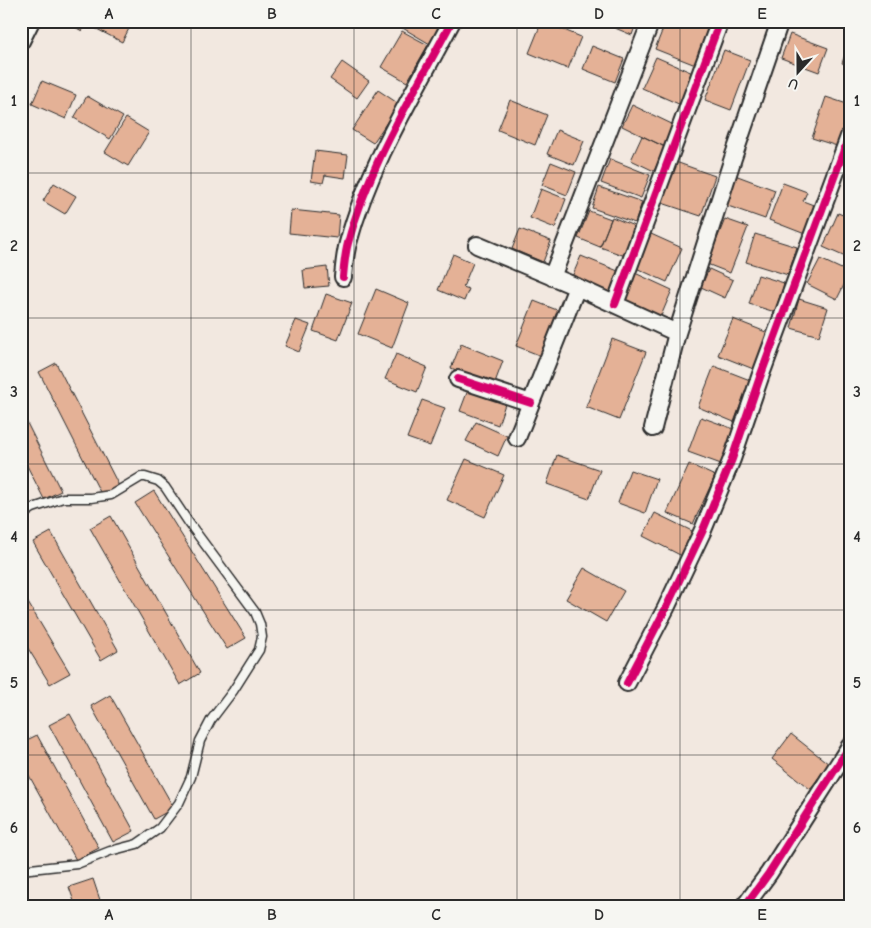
<svg xmlns="http://www.w3.org/2000/svg" width="871" height="928" font-family="'Comic Neue',sans-serif">
<style>
.building{fill:#e4b196;stroke:#2b2b2b}
.lines{fill:none;stroke-linecap:round;stroke-linejoin:round}
.service-casing{stroke:#2b2b2b;stroke-width:11}
.minor-casing{stroke:#2b2b2b;stroke-width:20}
.service{stroke:#f6f6f2;stroke-width:8}
.minor{stroke:#f6f6f2;stroke-width:16}
.cycleway-casing{stroke:#f6f6f2;stroke-width:11}
.cycleway{stroke:#d6006c;stroke-width:8}
.grid{fill:none;stroke:#2b2b2b;stroke-width:1;stroke-opacity:0.55}
.neatline{fill:none;stroke:#2b2b2b;stroke-width:2}
.grid-label{font-size:16px;text-anchor:middle;font-weight:bold;fill:#2b2b2b}
</style>
<rect width="100%" height="100%" fill="#f2e8e0"/>
<filter id="ink" filterUnits="userSpaceOnUse"><feTurbulence type="fractalNoise" baseFrequency=".02" numOctaves="2"/><feDisplacementMap in="SourceGraphic" scale="10" xChannelSelector="R" yChannelSelector="G"/><feConvolveMatrix kernelMatrix="1 2 1 2 8 2 1 2 1" color-interpolation-filters="sRGB"/></filter>
<g filter="url(#ink)">
<path class="building" d="M64,21H87L82,31Z
M91,21H133L122,42L89,25Z
M404,21H438L442,23L430,44L401,27Z
M542,21L581,37L568,69L529,53Z
M598,21H637L632,35Z
M666,21H714L698,66L655,49Z
M402,31L428,45L407,82L381,67Z
M790,34L828,48L819,72L781,58Z
M850,41V66L842,63Z
M592,46L624,59L615,82L583,69Z
M724,50L750,60L731,110L705,100Z
M656,57L695,74L681,105L642,88Z
M342,62L369,81L357,98L330,79Z
M42,81L76,95L66,119L32,104Z
M378,90L399,104L373,143L352,130Z
M87,96L123,117L110,139L74,118Z
M826,97L850,105L837,146L812,138Z
M510,100L547,115L535,145L498,130Z
M632,105L676,126L665,147L622,126Z
M126,118L149,132L128,166L105,152Z
M557,130L584,141L574,165L547,154Z
M642,136L665,147L654,171L631,160Z
M315,151L348,155L345,178L325,175L323,183L311,181Z
M610,159L650,175L641,198L601,183Z
M673,161L715,176L701,216L659,202Z
M21,162L28,164L21,181Z
M551,162L576,172L567,195L542,185Z
M735,175L775,190L765,219L725,205Z
M54,183L76,196L65,214L43,201Z
M783,183L807,192L803,201L816,206L805,234L769,220Z
M599,187L642,202L635,223L592,208Z
M541,189L566,199L555,228L530,218Z
M291,210L339,215L337,238L289,233Z
M589,211L611,219L600,247L578,238Z
M838,213L850,218V259L823,247Z
M612,217L639,228L628,257L600,247Z
M725,219L748,227L730,273L707,264Z
M520,229L551,241L543,262L512,249Z
M651,234L682,248L667,282L636,268Z
M755,234L797,247L788,275L746,262Z
M453,254L473,263L463,287L469,289L464,301L438,290Z
M581,256L618,271L609,295L571,279Z
M820,259L850,273L837,299L807,284Z
M327,267L329,286L305,288L303,270Z
M709,269L733,280L725,298L701,287Z
M635,273L672,290L661,316L624,299Z
M758,275L784,283L775,312L749,304Z
M376,289L409,303L392,348L358,334Z
M326,294L352,303L338,340L313,331Z
M799,299L828,308L819,336L791,328Z
M534,301L562,312L544,357L516,346Z
M733,319L771,334L756,370L718,355Z
M296,320L310,325L299,352L285,346Z
M612,339L646,352L619,420L586,407Z
M461,344L503,361L494,385L451,368Z
M396,354L427,367L417,392L385,379Z
M56,363L119,486L101,494L39,372Z
M714,366L750,380L734,422L698,407Z
M468,390L505,404L498,425L460,411Z
M422,400L445,408L430,446L407,438Z
M21,411L61,491L44,499L21,454Z
M701,417L734,429L721,464L688,452Z
M476,422L507,436L498,456L466,441Z
M557,455L600,470L589,499L547,484Z
M466,459L504,475L485,517L447,500Z
M689,464L715,476L693,524L667,513Z
M630,470L657,479L645,513L618,503Z
M154,491L246,638L227,649L135,503Z
M655,513L694,532L682,556L643,536Z
M111,516L200,673L180,685L90,528Z
M51,532L118,650L101,660L33,542Z
M584,568L624,591L606,622L566,599Z
M21,591L70,673L50,684L21,637Z
M110,695L174,808L154,819L91,706Z
M70,714L134,831L113,842L49,725Z
M791,734L829,764L810,789L772,759Z
M37,735L99,848L76,860L21,761V743Z
M93,879L101,903L88,907H76L69,887Z
M21,880H25L27,907H21Z"/>
<g class="lines">
<g class="service-casing">
<path id="service" d="M21,516L33,508L63,498H91L111,495L141,477H145L158,481L165,487L189,523L255,612L260,624L262,637L259,650L233,691L211,720L200,741L191,777L179,803L160,828L137,844L110,851L77,864L21,870"/>
</g>
<g class="minor-casing">
<path id="minor" d="M21,41L31,21
M477,245L577,287L677,333
M343,277C344,266 345,254 348,243C369,164 414,93 452,21
M552,277L651,21
M615,304L720,21
M458,379L531,403
M653,428L677,333L733,158L780,21
M517,438L577,287
M627,683L666,608L703,530L732,459L760,377L850,134
M744,907L769,873L850,746"/>
</g>
<use href="#service" class="service"/>
<use href="#minor" class="minor"/>
<g class="cycleway-casing">
<path id="cycleway" d="M343,277C344,266 345,254 348,243C369,164 414,93 452,21
M615,304L720,21
M458,379L531,403
M627,683L666,608L703,530L732,459L760,377L850,134
M744,907L769,873L850,746"/>
</g>
<use href="#cycleway" class="cycleway"/>
</g>
</g>
<path class="grid" d="M191,21V907M354,21V907M517,21V907M680,21V907M21,173H850M21,318H850M21,464H850M21,610H850M21,755H850"/>
<rect width="871" height="928" fill="none" stroke="#f6f6f2" stroke-width="55"/>
<g transform="translate(798 72) rotate(201)" stroke="#f6f6f2" stroke-width="4" paint-order="stroke">
<path d="M0-4L9 19L0 12L-9 19Z" fill="#2b2b2b"/>
<text y="-8" font-size="14" font-weight="bold" text-anchor="middle" fill="#2b2b2b">U</text>
</g>
<rect x="28" y="28" width="816" height="872" class="neatline"/>
<g class="grid-label">
<text x="109" y="19">A</text>
<text x="272" y="19">B</text>
<text x="436" y="19">C</text>
<text x="599" y="19">D</text>
<text x="762" y="19">E</text>
<text x="14" y="106">1</text>
<text x="857" y="106">1</text>
<text x="14" y="251">2</text>
<text x="857" y="251">2</text>
<text x="14" y="397">3</text>
<text x="857" y="397">3</text>
<text x="14" y="542">4</text>
<text x="857" y="542">4</text>
<text x="14" y="688">5</text>
<text x="857" y="688">5</text>
<text x="14" y="833">6</text>
<text x="857" y="833">6</text>
<text x="109" y="920">A</text>
<text x="272" y="920">B</text>
<text x="436" y="920">C</text>
<text x="599" y="920">D</text>
<text x="762" y="920">E</text>
</g>
</svg>
